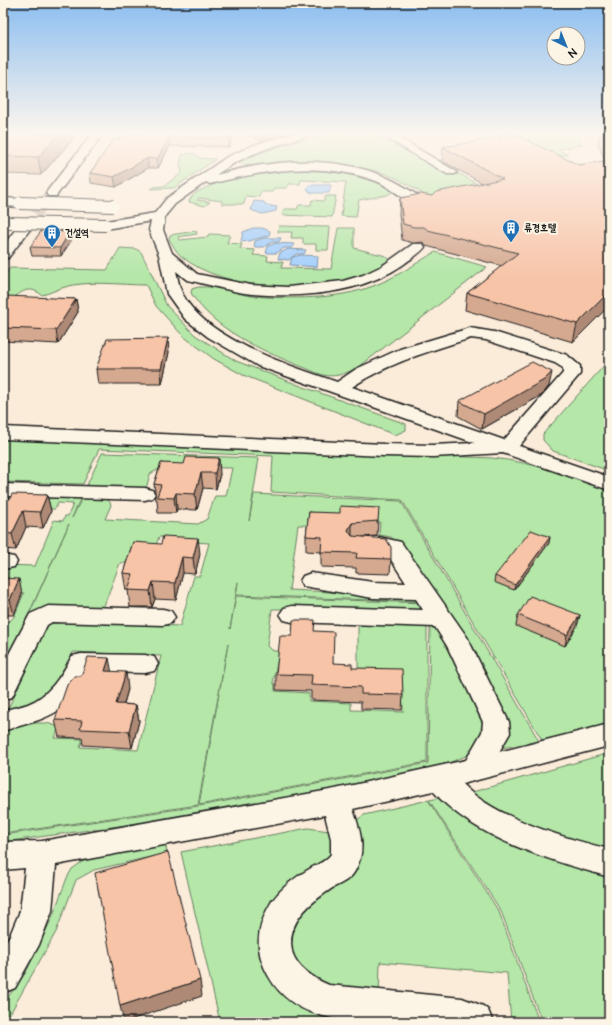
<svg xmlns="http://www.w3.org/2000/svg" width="612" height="1025" font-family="'Architects Daughter','Poor Story',sans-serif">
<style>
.green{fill:#b4e7a8;stroke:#688262}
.water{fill:#a2cefc;stroke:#6c87a2}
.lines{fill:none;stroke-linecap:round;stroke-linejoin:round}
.minor-tunnel{stroke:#cec2b3;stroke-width:12;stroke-dasharray:12 6;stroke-linecap:butt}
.minor-casing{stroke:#1c1c1c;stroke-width:3}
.minor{fill:#fcf5e5;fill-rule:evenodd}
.minor-bridge-casing{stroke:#1c1c1c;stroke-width:14;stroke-linecap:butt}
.minor-bridge{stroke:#fcf5e5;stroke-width:12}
.wall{fill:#d4a990;stroke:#1c1c1c}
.shaded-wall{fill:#ad8976;stroke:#1c1c1c}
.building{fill:#f7c4a8;stroke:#1c1c1c}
.labels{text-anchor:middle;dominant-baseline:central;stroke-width:4;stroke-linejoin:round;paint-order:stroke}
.far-poi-label{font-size:10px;font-weight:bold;fill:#1c1c1c;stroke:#fcf5e5;text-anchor:start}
</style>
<rect width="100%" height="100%" fill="#fbebd9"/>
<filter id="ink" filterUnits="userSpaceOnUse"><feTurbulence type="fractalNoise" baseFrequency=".025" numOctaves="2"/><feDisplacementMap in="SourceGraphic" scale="8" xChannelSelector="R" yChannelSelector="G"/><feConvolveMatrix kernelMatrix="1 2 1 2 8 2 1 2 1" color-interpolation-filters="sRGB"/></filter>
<g filter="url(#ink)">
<path class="green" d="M327,134H374L452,175L460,174L491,192L436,203C424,195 412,186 400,180C365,163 324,164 286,163C275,163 245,170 239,162C267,149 296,141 327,134Z
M507,134H577L582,144L558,150L568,155L552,157Z
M194,153L199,158L216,159L174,188L151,189L154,187L164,186L182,173L180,164L182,155Z
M290,169C327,170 362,171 394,191L387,195L359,200L356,217L341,216L346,182L301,180L300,184H289L287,188H274L272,192H261L259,197L246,196L244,204H222V201L199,198L197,200L210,202L205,206L189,202C192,182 272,171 290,169Z
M326,196H336L332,217L282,215L284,209H297L299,205H311L312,200L324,201Z
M279,226L330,227L328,250H316V244H303V238H291L292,232H278Z
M338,228H354V248L386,256L392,262C385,266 377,273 369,276C319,294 223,292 181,256C176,252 173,245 169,239L170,235L196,231L197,234L178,237L180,240L208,237L209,234L230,235L227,243L242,244L240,249L255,250L253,255L268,256L267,261L283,262L281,268L331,269Z
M120,248L136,249L141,252L167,306L195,335L236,361L301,386L406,424V430L395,435L243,375L214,359L183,336L156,306L146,285C122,285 88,280 65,287C57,289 51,293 42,295C23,281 20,300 3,300V277L10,268L107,270Z
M435,252L487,267L359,367C347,373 336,378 323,375C315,373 307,368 300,366C261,350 214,330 191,293L192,289C208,282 234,294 252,296C291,299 336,300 373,286C395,278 415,264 435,252Z
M609,360V471L553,451L543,440V434Z
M3,437L492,458C533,462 570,476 609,490V725L542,740L402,500L271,492L273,456L99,449L83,484L3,482Z
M102,453L259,458L249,521L254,494L401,501L539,741L502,748L499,745L505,726L503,710L464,642L403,548L391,537L379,535L380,522L339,520L338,526L298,525L289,590L415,596L426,602L236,595L238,582L230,629L236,596L425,603L426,613L368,609H272L267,646L271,650L279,652L273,683L275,684V691L309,693V701L351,703V710L403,712L402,683L358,681V627L361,624L427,627V762L199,805L228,644L198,805L3,834V728L37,723H47L59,727L55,738L83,739L80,747L138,750L161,656L73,652L63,684L50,698L6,713L49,621L180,626L194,576H200L209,543L179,541V538L159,537L154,550L130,563H120L102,611L57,608L12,653L69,524L7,663H3V634L7,623L14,617L24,593L3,592V565L35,566L54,520L63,521L65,516H68L73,504L58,503L55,509L3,507V492L81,497L72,518L83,496C92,496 108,494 111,505L105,519L198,524L207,519L215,496H226L232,468L163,467L150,474L146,489L86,487Z
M430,625L441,632L483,707L486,730L476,749L468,755L444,765L421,772L198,815L3,842V835L199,806L428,763Z
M609,753V854L508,820L469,793Z
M445,797L609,871V1022H542L501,911L429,800Z
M428,800L499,912L539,1022H511L507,973L380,962L379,996L358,998L300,979L282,930L354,822L364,815Z
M308,828L336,832L342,853L316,878L273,963L393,1022H220L181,852Z
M165,841L167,853L94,870L76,880L56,932L7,1019L10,1022H3V1004L26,972L51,920L67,878L72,869L86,859Z"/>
<path class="water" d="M309,185H331L329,193H312L307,190Z
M254,201L264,202L266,205L277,207L276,211L262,214L251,210Z
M262,228L270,231L269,236C258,237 251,242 241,242L243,232L253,228Z
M264,238H281L279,242H272L264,247H254L255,241Z
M276,243L294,244L292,248H284L277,253H266L268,246Z
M288,249L306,250L304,254H296L289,260L278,259L280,253Z
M301,255L318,256L317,267L290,265L292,257Z"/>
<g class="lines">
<path class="minor-tunnel" d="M24,228L52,193"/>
<g class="minor-casing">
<path id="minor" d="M92,134H103L56,196H48L46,193L48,190Z
M290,134H308L307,136C273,146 245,154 216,175C279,157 355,153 411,191C418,196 429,200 433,207L431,210C418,213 391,186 376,181C321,161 265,170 210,184L206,182L175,204L165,216L163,230L172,253L197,274L250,285L288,287L343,281L363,275L382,266L413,244H423L425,247C420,254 410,259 404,264C361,294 302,298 252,294C232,292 211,285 192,281L187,280L176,271C178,279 179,287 183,295C207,340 291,366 337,382L356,369L400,349L470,328L494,332L567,355L580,366V374L519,446L609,477V490L503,453L433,457L384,456L3,439V427L384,444L433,445L475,443L258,366L208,337L185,319L167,294L159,255L149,230L151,221L106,229L99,225L106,221L155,213L167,198L227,157L254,145ZM471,338L486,340L555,363L563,368V373L504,440L352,387C388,363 430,351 471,338Z
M380,134H393L457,172L455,174H447Z
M497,134H511L537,149L531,152L527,151Z
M3,198L20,199L26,203L20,207L3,206Z
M24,224L29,225L31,228L8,258L3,259V246L19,225Z
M3,484L145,488L152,490L155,494L152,498L145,500L3,496Z
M363,537H379L401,542L467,637L509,722L510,733L499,752L609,724V746L462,784C495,818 564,838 609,849V877C549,860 475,839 433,791L353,809C360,830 367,850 355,871C351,879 342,883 334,887C311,902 286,921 292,951C296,967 314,979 329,985L462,998L483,1006L488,1010L493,1022C464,1022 435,1022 406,1022C351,1022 289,1025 264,967C254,944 259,922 272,901C282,887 297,876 311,868C318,864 326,861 331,854V839L325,815L56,865L52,911L39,945L15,988L3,993V946L10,935L20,911L25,868L3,870V842L42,841L335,789L466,760L482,732L483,722L447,646L435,627L292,622L284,620L280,614L284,608L292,606L423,610L416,599L373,598L303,586L300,581L303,576L311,573L373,582L406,583L386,552L355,549L352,544L355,539Z
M3,555L14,557L17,562L14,567L3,569Z
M48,606L163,609L171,611L175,617L171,623L163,625L52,622L47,625L12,697L3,700V665L30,614Z
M81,654L145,655L154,657L158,664L154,671L145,673L89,672C65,717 48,717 3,731V711C11,708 20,707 28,704C49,696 62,675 72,656Z"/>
</g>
<use href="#minor" class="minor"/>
<g class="minor-bridge-casing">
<path id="minor-bridge" d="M20,203L113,206
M9,223L106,225"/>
</g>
<use href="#minor-bridge" class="minor-bridge"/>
</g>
<path class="wall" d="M3,134H74V138L41,175L3,174Z
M123,134H234L229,147L170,146L158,168H148L116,187L91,183L90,173Z
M243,134H288L262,141Z
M600,134H609V306L573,342L465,310L467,293L502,266L426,246L423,242L413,243L402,240L399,214L400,198L432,196L482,183L442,161L443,147L579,165L605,161L598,144Z
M71,241L61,256H32L30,247Z
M76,299L78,312L58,344L3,341V301Z
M169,352L162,384H98L96,369Z
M549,386L542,395L482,429L458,416L459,401Z
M161,463L220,474L216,489L203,488L197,510L177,509L176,513H158L157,500H156L154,484Z
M47,495L51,511L43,528L26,527L16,550L3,549V499H10Z
M309,512L378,521L377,536L362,537L391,559L390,574L356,573V568L321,567V552L306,551V536Z
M133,542L200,554L195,574L183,573L176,600L155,599L152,607H130L128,590H126L123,573Z
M549,543L514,590L494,582L495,576Z
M3,578L22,594L14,615H3Z
M518,615H580L577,626L565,646L516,626Z
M315,631L333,663L352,668L403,695L402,710L361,709V702L311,700V691L276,690V674Z
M111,671L128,689L124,704L136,705L139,721L132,748L83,745L82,738L59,737L55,720L81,676Z"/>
<path class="shaded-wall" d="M59,134H74V138L41,175L38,157Z
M230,134H234L229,147V138Z
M262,134H288L262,141Z
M170,137V146L158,168L157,159Z
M148,158V168L116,187L114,177Z
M70,232L71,241L61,256L60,248Z
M609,292V306L573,342L577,324Z
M76,299L78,312L58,344L56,330Z
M168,338L169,352L162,384L161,369Z
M552,372L549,386L542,395L482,429L484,414Z
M219,458L220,474L216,489L215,473Z
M201,473L203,488L197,510L195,494Z
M176,493L177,509L176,513L174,498Z
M47,495L51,511L43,528L40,512Z
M23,511L26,527L16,550L12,534Z
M352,523V538L348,530Z
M550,537L549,543L514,590L515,585Z
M198,538L200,554L195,574L193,558Z
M182,557L183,573L176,600L175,583Z
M19,579L22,594L14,615L10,600Z
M153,582L155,599L152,607L150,591Z
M580,615L577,626L565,646L567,635Z
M109,658L112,674L105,671Z
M126,672L128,689L119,721L116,704Z
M136,705L139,721L132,748L129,731Z
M200,980L202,996L124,1022L120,1006Z"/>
<path class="building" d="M3,134H59L38,157L3,156V152H4L10,145L7,142H3Z
M123,134H230L229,138L170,137L157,159L148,158L114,177L90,173L114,139H119Z
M602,134H609V151Z
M516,135L579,165L609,160V292L577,324L467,293L518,253L428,230L424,227H414L403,224L400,198L421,194L432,196L436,192L503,179L443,147Z
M41,231L70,232L60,248L30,247Z
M7,296L76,299L56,330L3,328V301Z
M168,338L161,369H96L107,339Z
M532,362L552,372L544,380L484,414L459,401Z
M186,457L219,458L215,473H201L195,494L176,493L174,498L157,497L161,485L154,484L161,463L184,464Z
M12,494L47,495L40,512L23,511L12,534L3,533V499H10Z
M340,506L379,508L378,521L352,523L348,530L352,536L386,539L391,547V559L356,558L357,553L321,552L322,537L306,536L309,512L340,513Z
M531,530L550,537L515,585L495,576Z
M163,536L198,538L193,558L182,557L175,583L153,582L150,591L128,590L133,574L123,573L133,542L161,544Z
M3,578L19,579L10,600H3Z
M530,596L580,615L567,635L518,615Z
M293,620H315L314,631L334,632L333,663L352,664V668L402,669L403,695L361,694V687L311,685L312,675L276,674L280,636H292Z
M88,657L109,658L105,671L126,672L116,704L136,705L129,731L80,729L82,721L55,720L67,685L74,676H81Z
M168,852L200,980L120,1006L95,873Z"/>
</g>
<linearGradient id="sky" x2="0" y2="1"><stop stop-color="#8cbef0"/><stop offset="0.48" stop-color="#fdf6ee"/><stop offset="1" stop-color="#fdf6ee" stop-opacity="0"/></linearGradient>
<rect width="612" height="278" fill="url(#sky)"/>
<defs>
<g id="building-pin" transform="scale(0.9)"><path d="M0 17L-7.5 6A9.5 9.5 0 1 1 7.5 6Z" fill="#1f6fb2" stroke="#fcf5e5"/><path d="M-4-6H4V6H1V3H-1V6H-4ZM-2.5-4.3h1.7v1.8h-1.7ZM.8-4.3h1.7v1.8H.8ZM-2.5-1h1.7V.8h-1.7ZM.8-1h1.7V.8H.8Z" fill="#fff"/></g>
</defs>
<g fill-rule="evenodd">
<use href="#building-pin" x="511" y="228"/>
<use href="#building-pin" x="52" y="233"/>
</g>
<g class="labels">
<g class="far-poi-label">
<text x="524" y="228">류경호텔</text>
<text x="65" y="233">건설역</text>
</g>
</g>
<rect width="612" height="1025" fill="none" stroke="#fcf5e5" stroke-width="16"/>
<rect x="8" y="8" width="596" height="1009" fill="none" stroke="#1c1c1c" stroke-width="1.5" filter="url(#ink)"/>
<g transform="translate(566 46) rotate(137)"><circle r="19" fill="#fcf5e5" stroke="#a29e95"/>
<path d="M0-3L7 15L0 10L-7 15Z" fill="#1f6fb2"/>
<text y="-6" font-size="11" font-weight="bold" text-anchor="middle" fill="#1c1c1c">N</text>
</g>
</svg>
